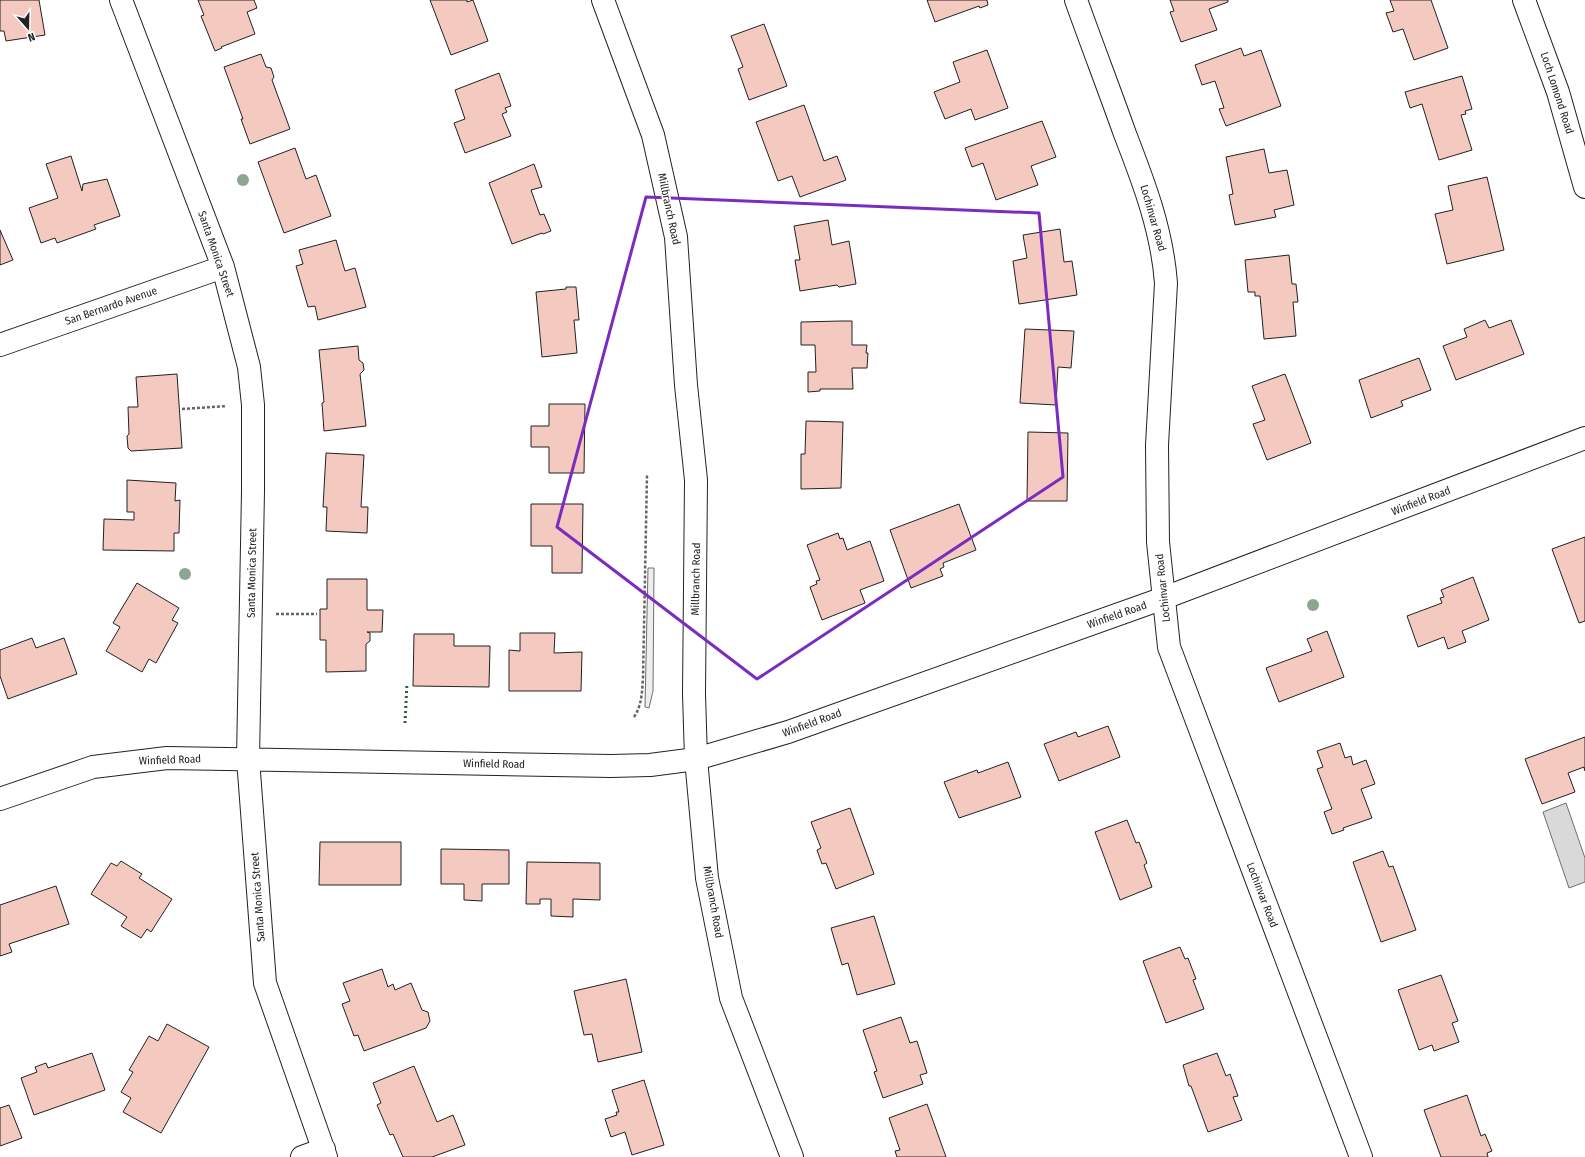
<svg xmlns="http://www.w3.org/2000/svg" width="1585" height="1157" font-family="'Fira Sans Condensed',sans-serif">
<style>
.green{fill:#eee;stroke:#6f6f6f}
.water{fill:#d9d9d9;stroke:#6f6f6f}
.building{fill:#f3c9c0;stroke:#222}
.lines{fill:none;stroke-linecap:round;stroke-linejoin:round}
.street-casing{stroke:#222;stroke-width:24}
.secondary-casing{stroke:#222;stroke-width:24}
.path{stroke:#646464;stroke-width:2.5;stroke-dasharray:3 2;stroke-linecap:butt}
.street{stroke:#fff;stroke-width:22}
.secondary{stroke:#fff;stroke-width:22}
.hedge{stroke:#2f5e38;stroke-width:3;stroke-dasharray:2 3;stroke-linecap:butt}
.tree{fill:#8da692}
.marked{fill:none;stroke:#7b2cbf;stroke-width:3;stroke-linejoin:round}
.labels{text-anchor:middle;dominant-baseline:central;stroke-width:3;stroke-linejoin:round;paint-order:stroke}
.street-label{font-size:11px;fill:#222;stroke:#fff}
</style>
<rect width="100%" height="100%" fill="#fff"/>
<path class="green" d="M648,568H654L653,691L649,708L645,707Z"/>
<path class="water" d="M1566,803L1585,858V882L1569,888L1543,812Z"/>
<path class="building" d="M0,0H39L45,35L6,41L4,31H0Z
M198,0H254L257,8L247,12L255,34L221,47L222,48L215,51L201,16L204,15Z
M430,0H467V2L473,0L488,41L451,55Z
M927,0H987L988,5L980,8L979,6L935,22Z
M1170,0H1228V2L1209,9L1217,30L1181,42L1170,12L1174,11Z
M1390,0H1431L1448,48L1414,60L1403,29L1393,32L1386,13L1394,11Z
M764,24L787,86L749,100L738,69L743,67L731,36Z
M1241,48L1244,56L1261,50L1281,106L1226,126L1219,109L1224,108L1215,81L1202,85L1195,65Z
M987,50L1008,108L975,120L971,109L945,119L934,92L960,82L953,62Z
M261,54L266,67L271,68L274,77L272,80L290,129L250,144L241,119H243L224,67Z
M499,73L511,106L505,108L507,112L502,114L511,136L465,153L454,123L465,119L455,90Z
M1462,76L1472,109L1465,111L1466,114L1461,115L1472,150L1439,160L1422,104L1410,108L1405,92Z
M804,105L824,161L837,156L846,180L800,197L792,176L778,181L756,122Z
M1042,121L1056,157L1031,166L1038,185L996,200L983,163L972,167L965,148Z
M295,148L306,179L316,175L331,216L284,233L258,162Z
M1264,149L1269,173L1287,170L1294,205L1274,210L1276,217L1235,225L1229,195L1233,194L1226,157Z
M71,156L82,191L83,184L107,179L120,216L94,225L96,229L57,243L55,238L41,243L29,208L58,198L46,164Z
M534,164L542,187L531,190L540,215L544,214L551,231L543,234L542,233L512,244L489,183Z
M1487,177L1504,250L1447,264L1435,214L1453,210L1448,186Z
M828,220L832,245L849,241L856,284L839,287L837,285L800,291L795,260H800L794,226Z
M1060,229L1064,262L1072,261L1077,295L1019,304L1013,261L1027,258L1023,235Z
M0,230L13,260L0,265Z
M336,240L345,271L355,268L366,307L318,320L315,306L308,307L296,266L303,264L299,250Z
M1289,255L1292,284H1296L1298,302H1293L1296,336L1264,339L1260,296H1255V292H1248L1245,260Z
M566,287H576L579,320H574L577,353L542,357L536,292L566,289Z
M1485,320L1489,328L1511,320L1524,354L1456,380L1443,346L1467,337L1464,329Z
M841,321H852V345H867L866,353H868L867,368H852L853,389H820V391L808,392V372H816L815,345H801V322Z
M1025,329L1074,331L1071,368L1058,367L1056,405L1020,403Z
M358,346L359,360L363,363L364,370L360,374L366,426L324,431L322,403L324,402L319,350Z
M1419,358L1431,390L1401,401L1403,406L1371,418L1359,380Z
M177,374L182,448L131,451L128,448L127,436L129,434L128,407H138L136,377Z
M1285,374L1311,443L1267,460L1253,424L1265,420L1252,386Z
M549,404H585L584,473H549V447H531V426H549Z
M806,421L843,422L841,488L801,489V454H805Z
M1028,432L1068,433L1067,501H1027Z
M326,453L364,455L361,507H368L367,533L326,531L327,507H323Z
M127,480L176,483L175,501L180,500L179,533H174V551L103,550L104,519L134,520V512H127Z
M531,504H583L582,573H552V546H531Z
M959,504L976,550L943,563L944,567L940,569L943,576L911,588L890,530Z
M838,533L840,539L843,538L847,550L870,541L884,581L860,590L865,603L822,620L810,587L817,584L816,581L820,580L807,545Z
M1585,537V621L1579,623L1552,549Z
M1473,577L1489,620L1462,631L1466,642L1448,649L1444,637L1418,647L1407,616L1442,603L1440,598L1444,597L1441,590Z
M327,579H367V610H383L382,632H367L370,633V641L366,644V671L326,672V640H320V609H327Z
M137,583L179,608L172,620L178,623L156,663L149,659L142,672L106,651L120,627L113,623Z
M1327,631L1344,677L1279,702L1266,668L1312,651L1307,639Z
M520,633H555L554,653L582,652L581,691H509V650L520,651Z
M414,634H454V646H490L489,687L413,686Z
M32,638L36,648L64,638L77,674L8,699L0,676V650Z
M1108,726L1120,757L1059,781L1044,744L1076,732L1078,737Z
M1585,737V771L1584,767L1568,773L1575,792L1542,804L1525,759Z
M1340,743L1345,758L1351,756L1353,765L1366,760L1375,784L1361,789L1372,818L1343,828L1344,830L1332,834L1324,812L1332,809L1317,769L1323,767L1317,751Z
M1008,762L1021,797L959,818L944,782L977,770L978,773Z
M850,808L874,874L836,889L826,863L822,864L817,850L821,848L811,822Z
M1127,820L1136,843L1139,842L1147,863L1144,865L1152,887L1120,900L1095,832Z
M320,842H401V885H319Z
M441,849L509,850V884H482V901L464,900V884H441Z
M1383,851L1389,867L1393,866L1416,930L1381,942L1353,862Z
M121,861L142,874L139,878L172,899L151,932L147,929L141,938L121,926L127,917L91,894L111,863L117,866Z
M527,862L600,863V900L573,899V917L551,916V899H540V904H526Z
M56,886L69,924L9,944L12,952L0,956V905Z
M874,916L895,984L857,995L848,963L842,965L831,928Z
M1180,947L1185,959L1188,958L1196,979L1193,980L1204,1009L1166,1023L1143,961Z
M382,969L388,987L393,984L395,990L411,983L422,1010L428,1012L430,1021L426,1028L364,1051L358,1035L354,1036L342,1004L350,1001L343,983Z
M1441,975L1458,1021L1452,1023L1459,1042L1434,1051L1432,1045L1419,1050L1398,990Z
M626,979L642,1052L598,1062L592,1034L584,1035L574,991Z
M901,1017L910,1043L917,1041L927,1073L920,1075L923,1084L883,1098L874,1072L877,1071L863,1030Z
M167,1024L209,1047L161,1133L123,1112L131,1098L121,1092L133,1072L129,1070L149,1036L158,1041Z
M92,1053L105,1090L34,1115L21,1078L37,1072L35,1067L46,1063L48,1068Z
M1217,1053L1226,1076L1230,1074L1238,1096L1233,1097L1242,1120L1208,1132L1191,1086H1189L1183,1065Z
M414,1066L437,1122L453,1115L465,1145L432,1157H403L393,1134L390,1135L377,1105L381,1103L373,1083Z
M644,1080L664,1145L632,1155L625,1132L611,1137L605,1119L617,1115L616,1112H619L612,1090Z
M1467,1095L1481,1136L1485,1134L1492,1151L1487,1153L1488,1157H1441L1424,1110Z
M927,1104L946,1157H897L895,1151L900,1150L889,1118Z
M9,1105L22,1138L0,1146V1108Z"/>
<g class="lines">
<g class="street-casing">
<path id="street" d="M121,0L223,267L249,367L253,405V491L248,759L265,983L326,1157
M1076,0C1092,45 1109,89 1125,134C1144,183 1162,230 1166,283L1157,445L1158,542L1169,647L1361,1157
M1524,0L1558,92L1585,187
M0,345L223,267
M0,799L93,767L167,758L611,766L650,765L696,759
M302,1157L324,1149"/>
</g>
<g class="secondary-casing">
<path id="secondary" d="M603,0L653,135L676,237L686,385L696,480L694,694L696,759L707,878L731,998L792,1157
M696,759L788,732L1164,598L1585,438"/>
</g>
<path class="path" d="M182,409L227,406
M276,614H317
M634,717C642,705 642,692 643,678L647,475"/>
<use href="#street" class="street"/>
<use href="#secondary" class="secondary"/>
<path class="hedge" d="M405,723L407,683"/>
</g>
<g class="tree">
<circle cx="243" cy="180" r="6"/>
<circle cx="185" cy="574" r="6"/>
<circle cx="1313" cy="605" r="6"/>
</g>
<path class="marked" d="M646,197L1039,213L1063,477L757,679L557,527Z"/>
<g class="labels">
<g class="street-label">
<text transform="translate(1557 93) rotate(72)">Loch Lomond Road</text>
<text transform="translate(669 209) rotate(78)">Millbranch Road</text>
<text transform="translate(1153 218) rotate(74)">Lochinvar Road</text>
<text transform="translate(216 254) rotate(71)">Santa Monica Street</text>
<text transform="translate(111 306) rotate(-19)">San Bernardo Avenue</text>
<text transform="translate(1421 501) rotate(-21)">Winfield Road</text>
<text transform="translate(252 573) rotate(-89)">Santa Monica Street</text>
<text transform="translate(696 579) rotate(-89)">Millbranch Road</text>
<text transform="translate(1163 588) rotate(-96)">Lochinvar Road</text>
<text transform="translate(1117 615) rotate(-19)">Winfield Road</text>
<text transform="translate(812 723) rotate(-20)">Winfield Road</text>
<text transform="translate(170 760) rotate(-2)">Winfield Road</text>
<text transform="translate(494 764) rotate(1)">Winfield Road</text>
<text transform="translate(1262 895) rotate(69)">Lochinvar Road</text>
<text transform="translate(258 897) rotate(-94)">Santa Monica Street</text>
<text transform="translate(713 902) rotate(80)">Millbranch Road</text>
</g>
</g>
<g transform="translate(28 28) rotate(160)" stroke="#ffffff" stroke-width="3" paint-order="stroke">
<path d="M0-3L7 15L0 10L-7 15Z" fill="#222222"/>
<text y="-6" font-size="11" font-weight="bold" text-anchor="middle" fill="#222222">N</text>
</g>
</svg>
